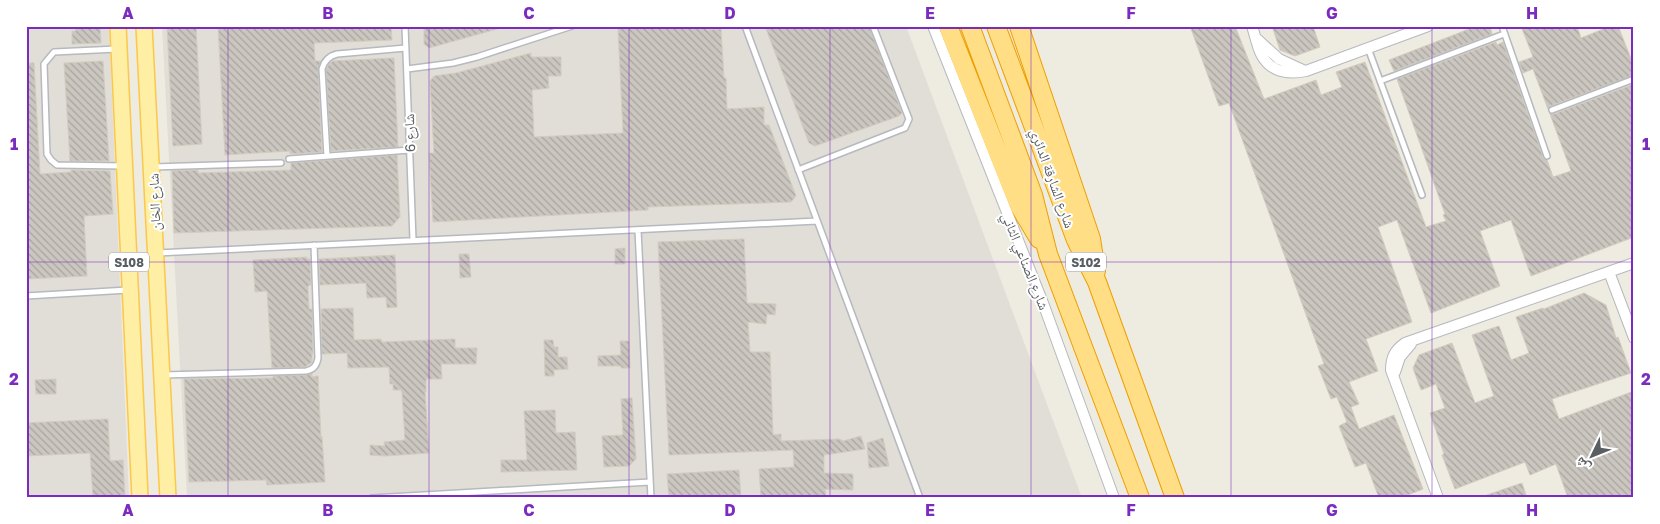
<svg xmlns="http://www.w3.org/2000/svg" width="1660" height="524" font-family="'Golos Text','Noto Naskh Arabic',sans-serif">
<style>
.industrial{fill:#e1ded8}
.building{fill:url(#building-back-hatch);stroke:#d3ccbe}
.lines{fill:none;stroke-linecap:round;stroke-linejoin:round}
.service-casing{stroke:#b6b9bf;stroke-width:8}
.minor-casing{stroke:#b6b9bf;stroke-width:12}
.primary-casing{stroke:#fcc74b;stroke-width:18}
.motorway-casing{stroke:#ee9f00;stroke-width:20}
.service{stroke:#fff;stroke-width:5}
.minor{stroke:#fff;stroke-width:10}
.primary{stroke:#ffefa4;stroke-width:15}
.motorway{stroke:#ffde86;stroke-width:18}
.grid{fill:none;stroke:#7b2cbf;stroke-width:1;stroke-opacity:0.55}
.labels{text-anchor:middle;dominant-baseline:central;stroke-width:4;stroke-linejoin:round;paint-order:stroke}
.shield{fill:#fff;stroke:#8b8e92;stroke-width:1}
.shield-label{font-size:12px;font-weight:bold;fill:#595e63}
.street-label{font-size:14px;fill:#595e63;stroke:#fff}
.neatline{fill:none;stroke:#7b2cbf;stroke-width:2}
.grid-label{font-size:16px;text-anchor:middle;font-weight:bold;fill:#7b2cbf}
</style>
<defs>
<pattern id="building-back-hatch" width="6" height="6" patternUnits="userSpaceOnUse" patternTransform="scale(1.25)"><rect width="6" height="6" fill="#cbc7c0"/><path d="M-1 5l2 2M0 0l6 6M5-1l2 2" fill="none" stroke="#a8a5a0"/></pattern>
</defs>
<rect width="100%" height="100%" fill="#eeebe0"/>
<path class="industrial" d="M26,26H109L129,498H26Z
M162,26H906L1082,498H187Z"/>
<path class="building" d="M75,26H100L101,43L72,44V31H76Z
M167,26H196L202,144L173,146Z
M218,26H391L392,40L314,43L315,61H321L318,69L322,152L290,154V151L225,155Z
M424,26H497V29L429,48L424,44Z
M651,26H707V30L721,29L724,78H726L727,109L764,107V125H769L796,196L791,202L648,207V210L433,222L429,153H434L430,81L434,76L456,73L531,53V57H561V76H548L549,88L532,90L534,137L623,133L618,28Z
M765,26H869L902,113L899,116L815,146L809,143Z
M1190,26H1235L1264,99L1316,80L1321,95L1342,87L1336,72L1365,62L1426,227L1446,221L1443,215L1445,214L1397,79L1496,42L1497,45L1503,42L1543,157L1547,160L1553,177L1571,171L1550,114H1554L1634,84V237L1531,276L1511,220L1480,231L1500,286L1431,313L1397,220L1378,227L1412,322L1366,339L1378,371L1349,382L1359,404L1351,407L1359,429L1394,415L1423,489L1400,498H1379L1366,463L1355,467L1339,426L1347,422L1337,397L1331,399L1318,366L1324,364L1229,103L1219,106Z
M1272,26H1313L1320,47L1295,56L1280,50Z
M1477,26H1490L1492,34L1394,71L1389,60Z
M1521,26H1577L1581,38L1611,26H1618L1634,66V75L1550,106L1548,109L1533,69L1523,73L1519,62L1533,57Z
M394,58L398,147L331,151L326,70L329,64L333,61Z
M103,61L109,161H70L64,63Z
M26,63H34L40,174L71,172V170L110,171L113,214L84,216L87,276L26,279Z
M397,155L400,217L392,226L174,233L172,171L198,170V173L291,170V163Z
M744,239L747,303L776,304L775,315L767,314L766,324L748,322L750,352H770L773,435L781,434V441L840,439L843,441L861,436L865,449L824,455V473L853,474V490L825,489L826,498H761L759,469L794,467L793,450L669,455L658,242Z
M625,248V264H615V249Z
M459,254H469L471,277L460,278Z
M395,255L397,307L387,308L386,297L367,298L366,283L320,285L319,259Z
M307,257V259H310L311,285L308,286V289L309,309H312L313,354H312V362L305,367L272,368L267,291L255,292L253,260Z
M1584,293L1606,305L1616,338L1618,337L1631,373L1552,399L1559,419L1634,391V498H1568L1556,464L1530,475L1525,462L1455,489L1442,455L1444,454L1430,413L1445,408L1436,384L1421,390L1413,368L1419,355L1452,343L1475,403L1494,396L1472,335L1499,326L1511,360L1529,353L1516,317L1543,308L1544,309Z
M353,308L354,340L381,339L382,342L455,339V348H477L476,364H441L442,379H426V392H425L429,453L385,456L370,455V445L385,446L384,442L405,440L402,393L401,390H393V384H390L389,367L348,368L347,353L322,354L321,309Z
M544,340H553L554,347H558V357H567L568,369L554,370V376H545Z
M620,341H629L630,368H621V366H598V356L621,355Z
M312,374V377L318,376L321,437L322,436L325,482L267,485L266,480L189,482L184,379L273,378V376L306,375Z
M56,379V394H36L35,380Z
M632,398L636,459L629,466L604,467L602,436L623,435L621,399Z
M555,410L556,433L575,432L577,470L501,472V460H527L524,411Z
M108,419L110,461L123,460L125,498H93L90,453L26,456V423Z
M883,438L889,466L869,468L867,443Z
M739,470L741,498H669L667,474Z
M1522,483L1527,498H1485L1484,496Z"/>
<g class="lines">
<g class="service-casing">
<path id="service" d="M405,26L413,240
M745,26L920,498
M1502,26L1547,156
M1368,48L1422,195
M117,49L54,52L44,64L47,154L51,160L57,165L124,166
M407,69L453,63L477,57L572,26
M1380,81L1504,34
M1552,110L1634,79
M327,156L322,69C324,61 329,56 337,54L406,48
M289,159L410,150
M153,167L281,163
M798,170L905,128L909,119L873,26
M638,230L651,498
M157,253L817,221
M26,296L128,290
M163,375L306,371C313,370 317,365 318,358L314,245
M372,498L650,482"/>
</g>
<g class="minor-casing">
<path id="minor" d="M933,26L1043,303L1114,498
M1252,26C1255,35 1257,46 1261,54C1270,72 1288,75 1306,71L1428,26
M1257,39L1279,59L1305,71
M1609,272L1634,338
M1395,372L1400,357L1411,344
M1438,498L1391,370C1391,357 1395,350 1405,343L1634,263"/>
</g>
<g class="primary-casing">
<path id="primary" d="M118,26L140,498
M144,26L168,498"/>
</g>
<g class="motorway-casing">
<path id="motorway" d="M948,26L1010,183L1020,207L1039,239
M970,26L1033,195L1048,254L1140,498
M996,26L1076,240L1097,282L1175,498
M1019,26L1091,239L1096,271"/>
</g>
<use href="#service" class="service"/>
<use href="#minor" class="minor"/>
<use href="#primary" class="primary"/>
<use href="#motorway" class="motorway"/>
</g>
<path class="grid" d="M228,26V498M429,26V498M629,26V498M830,26V498M1031,26V498M1231,26V498M1432,26V498M26,262H1634"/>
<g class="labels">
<g class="shield">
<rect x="109" y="252.5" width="40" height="19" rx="4"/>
<rect x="1066" y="252.5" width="40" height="19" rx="4"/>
</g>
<g class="shield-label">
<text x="129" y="262">S108</text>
<text x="1086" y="262">S102</text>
</g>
<g class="street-label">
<text transform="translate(409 133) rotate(-92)">شارع 6</text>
<text transform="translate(1053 178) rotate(70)">شارع الشارقة الدائري</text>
<text transform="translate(154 202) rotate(-92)">شارع الخان</text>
<text transform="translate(1026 261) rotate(68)">شارع الصناعي الثاني</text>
</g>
</g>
<rect width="1660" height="524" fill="none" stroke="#ffffff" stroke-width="55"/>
<g transform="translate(1592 456) rotate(227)" stroke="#ffffff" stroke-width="4" paint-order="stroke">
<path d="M0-4L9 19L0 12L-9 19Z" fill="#595e63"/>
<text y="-8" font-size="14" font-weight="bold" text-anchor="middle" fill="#595e63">ش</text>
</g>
<rect x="28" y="28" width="1604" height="468" class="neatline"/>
<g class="grid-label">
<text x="128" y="19">A</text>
<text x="328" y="19">B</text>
<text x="529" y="19">C</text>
<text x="730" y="19">D</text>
<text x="930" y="19">E</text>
<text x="1131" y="19">F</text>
<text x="1332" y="19">G</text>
<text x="1532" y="19">H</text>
<text x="14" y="150">1</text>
<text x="1646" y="150">1</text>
<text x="14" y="385">2</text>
<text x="1646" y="385">2</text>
<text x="128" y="516">A</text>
<text x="328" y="516">B</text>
<text x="529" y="516">C</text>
<text x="730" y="516">D</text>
<text x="930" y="516">E</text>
<text x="1131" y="516">F</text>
<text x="1332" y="516">G</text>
<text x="1532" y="516">H</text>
</g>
</svg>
